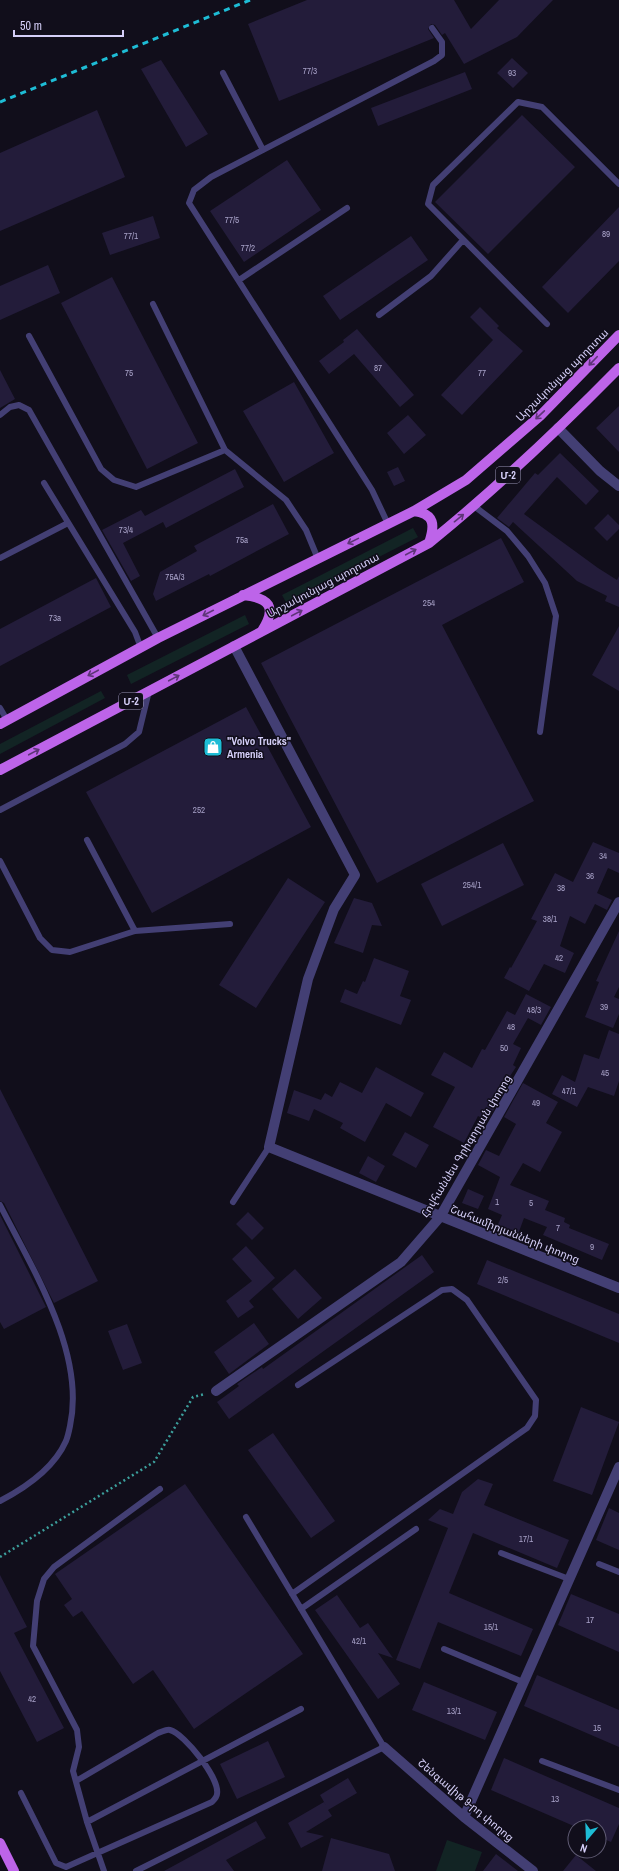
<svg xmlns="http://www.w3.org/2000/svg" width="619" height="1871" font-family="'Archivo Narrow','Noto Sans Armenian',sans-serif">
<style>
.green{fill:#122424}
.building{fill:#231c3a}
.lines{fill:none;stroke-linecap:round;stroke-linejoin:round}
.path{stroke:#3c9f9c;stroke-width:2.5;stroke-dasharray:2 3;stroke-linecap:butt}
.lane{stroke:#433f74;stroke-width:6}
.street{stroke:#433f74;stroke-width:10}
.primary{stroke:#bd64e9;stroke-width:10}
.rail{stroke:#1ebcd5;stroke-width:3;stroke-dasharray:6 5;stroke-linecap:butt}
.oneway{stroke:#5e3578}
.labels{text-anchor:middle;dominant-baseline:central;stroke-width:3;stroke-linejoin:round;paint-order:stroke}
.number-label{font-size:9px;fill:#a8a2c8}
.shield{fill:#110e1b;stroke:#9a95b6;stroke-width:1}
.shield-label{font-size:10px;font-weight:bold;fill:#d5cff8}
.street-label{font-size:11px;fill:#d5cff8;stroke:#110e1b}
.poi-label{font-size:11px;font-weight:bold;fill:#d5cff8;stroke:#110e1b;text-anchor:start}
</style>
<rect width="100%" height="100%" fill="#110e1b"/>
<path class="green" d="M413,528L418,537L287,604L282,595Z
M245,615L249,624L131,684L127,675Z
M101,691L105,698L0,754V744Z
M447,1840L482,1852L475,1871H436Z"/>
<path class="building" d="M307,0H454L471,29L499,0H553L517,37L464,64L445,33L442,35L435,25L431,24L428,29L434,38L279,101L248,24Z
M512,58L528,73L513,88L497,73Z
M161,60L208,134L186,147L141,69Z
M465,72L472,89L378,126L371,108Z
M97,110L125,177L0,231V153Z
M522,115L575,167L488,254L435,202Z
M287,160L321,210L244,262L210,211Z
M619,207V261L568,313L542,287Z
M153,216L160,238L110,255L102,233Z
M411,236L428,260L340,320L323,296Z
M48,265L60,293L0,320V286Z
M112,277L198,443L147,469L61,303Z
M480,307L499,326L497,328L523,351L462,415L441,395L493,340L470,317Z
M357,329L414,395L400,407L354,354L329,374L319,361L344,342L343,340Z
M0,370L15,399L0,408Z
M294,382L334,453L284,482L243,411Z
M619,406V452L596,428Z
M408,415L426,435L404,454L387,433Z
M560,453L599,491L586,505L557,477L524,514L598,568L617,580L619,576V607L605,601L607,596L577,581L513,522L509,527L497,518L535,473L538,475Z
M398,467L405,481L394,486L387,472Z
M235,469L244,487L166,528L163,522L123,543L140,576L131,581L102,530L141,510L145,516Z
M273,504L289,534L210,576L209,574L156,601L153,594L160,572L197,551L194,546Z
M608,514L619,525V529L607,541L594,528Z
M501,538L524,582L442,625L534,801L377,883L261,663Z
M96,578L111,607L0,666V629Z
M619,626V691L592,675Z
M246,707L311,827L152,913L86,792Z
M593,842L619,853V873L608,868L597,893L612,900L607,910L595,904L585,924L570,916L560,946L574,953L565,973L544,964L529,991L504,978L510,967L511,968L537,921L531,919L555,873L573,882Z
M503,843L524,885L442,926L421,884Z
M288,878L325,902L256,1008L219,985Z
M354,898L372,903L382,926L372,925L363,953L334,943Z
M619,931V987L614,997L619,999V1014L613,1028L585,1017L599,982L596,981Z
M374,958L409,971L400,996L411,1000L401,1025L340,1002L345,989L357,994L363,981L365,982Z
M526,994L551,1007L541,1025L528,1018L513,1044L521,1048L513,1065L516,1067L510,1076L512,1077L493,1111L491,1110L486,1120L478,1116L464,1143L433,1127L455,1087L431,1075L444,1052L472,1068L482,1049L485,1050L507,1011L515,1015Z
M609,1030L619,1034V1081L614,1096L588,1087L577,1107L552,1094L562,1075L575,1082L584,1054L599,1059Z
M376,1067L424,1093L411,1117L386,1103L365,1142L340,1128L343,1123L314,1109L309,1121L287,1113L294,1090L321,1100L325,1093L332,1097L340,1082L362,1093Z
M523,1083L558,1102L546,1123L562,1132L540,1172L523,1163L510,1185L549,1201L545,1210L565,1218L564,1222L570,1225L569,1228L609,1244L602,1260L543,1235L547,1227L524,1218L517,1237L496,1229L502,1215L488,1209L500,1177L478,1165L486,1150L499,1156L516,1124L504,1117Z
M0,1089L98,1281L54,1303L4,1203L0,1201Z
M405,1132L429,1145L416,1168L392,1155Z
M368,1156L385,1166L376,1182L359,1173Z
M468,1189L484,1196L478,1209L462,1203Z
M248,1212L264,1228L252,1240L236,1224Z
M0,1215L46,1307L4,1329L0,1322Z
M246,1246L275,1278L249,1301L254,1307L238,1318L226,1301L252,1281L232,1259Z
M422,1255L434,1272L229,1419L217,1402L239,1386L237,1384L262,1367L263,1369Z
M487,1260L619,1314V1343L477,1284Z
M295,1269L322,1298L298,1319L272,1289Z
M254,1323L269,1344L229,1374L214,1352Z
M127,1324L142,1363L123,1370L108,1331Z
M581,1407L619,1422L592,1495L553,1481Z
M273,1433L335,1521L311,1538L248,1450Z
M478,1479L493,1484L484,1505L569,1540L557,1568L473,1533L449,1593L533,1629L521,1656L438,1622L420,1669L396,1660L448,1528L428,1520L440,1509L453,1514L462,1492Z
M185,1484L303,1654L194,1729L153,1670L133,1684L82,1611L73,1617L64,1605L72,1599L55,1574Z
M609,1508L619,1513V1550L596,1540Z
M0,1575L27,1627L14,1633L64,1728L37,1742L0,1671Z
M571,1594L619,1614V1652L558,1625Z
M337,1595L360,1628L368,1623L393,1658L378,1653L400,1684L378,1699L315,1610Z
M537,1675L619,1710V1747L524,1706Z
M424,1682L497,1712L485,1740L412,1710Z
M268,1741L285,1777L237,1799L220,1764Z
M504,1758L619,1808V1824L611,1842L599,1837V1827H576L491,1790Z
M348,1778L357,1793L328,1810L332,1816L306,1832L324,1836L301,1848L288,1823L324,1802L327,1807L320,1795Z
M256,1821L266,1838L226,1860L234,1871H164Z
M331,1838L389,1854L395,1871H322Z
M496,1854L518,1871H483Z
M576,1855L596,1871H563Z"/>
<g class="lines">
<path class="path" d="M0,1557L154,1462L193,1397L205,1394"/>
<path class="lane" d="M223,73L263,150
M239,280L347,208
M153,304L225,450
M379,315L431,276L463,240
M547,324L428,204L433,185L518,102L542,107L619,184
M29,336L101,469L114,480L136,487L225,450L286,500L306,530L318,559
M0,415L10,407L19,405L29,410L158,638
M44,483L135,632L141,648
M474,506L507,531L528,556L545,583L556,616L540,732
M388,524L372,490L189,203L194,190L211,177L434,61L442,55V42L432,28
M0,558L68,523
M0,708L7,720
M0,810L125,744L139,732L149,691
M87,840L135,931
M0,861L40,938L52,950L70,952L135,931L230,924
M233,1202L269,1147
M0,1205C32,1268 86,1353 70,1426C69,1431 68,1436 66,1441C54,1468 25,1488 0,1501
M501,1553L569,1579
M599,1564L619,1572
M292,1594L527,1428L535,1416L536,1400L467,1300L452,1289L442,1290L298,1385
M301,1609L416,1529
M444,1649L523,1682
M542,1761L619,1790
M21,1793L56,1863L66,1867L212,1802C214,1800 217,1797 217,1794C220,1779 185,1734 170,1730C166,1729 162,1732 158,1733L76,1781
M87,1822L301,1709
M104,1871L87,1822L73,1771L79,1747L77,1730L33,1646L37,1601L44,1579L54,1567L160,1489
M136,1871L384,1747L246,1517"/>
<path class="street" d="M558,428L600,471L619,486
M234,646L355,875L334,909L308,979L269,1147L619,1288
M216,1391L401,1262L440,1217L619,902
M384,1747L464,1817L533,1871
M464,1817L619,1467"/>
<path class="primary" d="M414,511C435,514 435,525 429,543
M243,595C270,598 277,607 262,631
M0,724L158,638L414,511L466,480L540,416L619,335
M0,770L429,543C496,489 559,429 619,368
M0,1843L14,1871"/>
<path class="rail" d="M0,102L250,0"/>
</g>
<defs><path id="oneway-shaft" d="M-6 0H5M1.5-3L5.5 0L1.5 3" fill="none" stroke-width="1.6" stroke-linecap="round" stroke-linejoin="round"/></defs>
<g class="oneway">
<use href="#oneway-shaft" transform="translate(593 361) rotate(134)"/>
<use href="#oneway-shaft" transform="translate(540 415) rotate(137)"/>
<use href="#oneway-shaft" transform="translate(459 518) rotate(-39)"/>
<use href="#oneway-shaft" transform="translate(353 541) rotate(154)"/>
<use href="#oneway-shaft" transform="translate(411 552) rotate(-28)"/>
<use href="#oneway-shaft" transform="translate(208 613) rotate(153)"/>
<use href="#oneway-shaft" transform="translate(297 613) rotate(-28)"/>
<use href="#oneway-shaft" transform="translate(93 673) rotate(152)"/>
<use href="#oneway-shaft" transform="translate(174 678) rotate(-28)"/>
<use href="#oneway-shaft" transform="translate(34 752) rotate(-28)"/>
</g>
<defs>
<g id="shop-square" transform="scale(1)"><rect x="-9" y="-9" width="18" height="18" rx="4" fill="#1ebcd5" stroke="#110e1b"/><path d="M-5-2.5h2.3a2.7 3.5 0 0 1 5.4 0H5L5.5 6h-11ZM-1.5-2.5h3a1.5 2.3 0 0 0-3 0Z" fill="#fff"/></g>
</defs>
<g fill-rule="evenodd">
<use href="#shop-square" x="213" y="747"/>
</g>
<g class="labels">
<g class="number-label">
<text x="310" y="71">77/3</text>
<text x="512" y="73">93</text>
<text x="232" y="220">77/5</text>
<text x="606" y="234">89</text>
<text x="131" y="236">77/1</text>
<text x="248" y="248">77/2</text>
<text x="378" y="368">87</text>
<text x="129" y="373">75</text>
<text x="482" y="373">77</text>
<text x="126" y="530">73/4</text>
<text x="242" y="540">75a</text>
<text x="175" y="577">75A/3</text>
<text x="429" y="603">254</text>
<text x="55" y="618">73a</text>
<text x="199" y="810">252</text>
<text x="603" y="856">34</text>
<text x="590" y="876">36</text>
<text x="472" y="885">254/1</text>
<text x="561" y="888">38</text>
<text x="550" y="919">38/1</text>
<text x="559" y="958">42</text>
<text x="604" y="1007">39</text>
<text x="534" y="1010">48/3</text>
<text x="511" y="1027">48</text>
<text x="504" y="1048">50</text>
<text x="605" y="1073">45</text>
<text x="569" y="1091">47/1</text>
<text x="536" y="1103">49</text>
<text x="497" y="1202">1</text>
<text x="531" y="1203">5</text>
<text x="558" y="1228">7</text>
<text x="592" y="1247">9</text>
<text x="503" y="1280">2/5</text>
<text x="526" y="1539">17/1</text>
<text x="590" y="1620">17</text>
<text x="491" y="1627">15/1</text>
<text x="359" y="1641">42/1</text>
<text x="32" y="1699">42</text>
<text x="454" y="1711">13/1</text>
<text x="597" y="1728">15</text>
<text x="555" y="1799">13</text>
</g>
<g class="shield">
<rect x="496" y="467" width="24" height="16" rx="3"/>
<rect x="119" y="693" width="24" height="16" rx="3"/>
</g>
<g class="shield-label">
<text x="508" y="475">Մ-2</text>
<text x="131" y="701">Մ-2</text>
</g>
<g class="street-label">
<text transform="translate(562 375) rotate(-45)">Արշակունյաց պողոտա</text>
<text transform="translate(323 585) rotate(-28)">Արշակունյաց պողոտա</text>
<text transform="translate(466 1146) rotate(-59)">Հովհաննես Գրիգորյան փողոց</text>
<text transform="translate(515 1234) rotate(22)">Շահամիրյանների փողոց</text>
<text transform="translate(466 1800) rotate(40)">Շենգավիթ 9-րդ փողոց</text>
</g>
<g class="poi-label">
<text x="227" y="741">"Volvo Trucks"<tspan x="227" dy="13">Armenia</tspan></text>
</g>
</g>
<g transform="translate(587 1839) rotate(199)"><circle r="19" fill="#110e1b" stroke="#5f5b73"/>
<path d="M0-3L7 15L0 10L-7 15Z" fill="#1ebcd5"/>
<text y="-6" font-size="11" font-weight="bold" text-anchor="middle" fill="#d5cff8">N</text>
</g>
<path d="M14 30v6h109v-6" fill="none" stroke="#d5cff8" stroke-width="2"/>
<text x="20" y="30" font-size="12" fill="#d5cff8" stroke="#110e1b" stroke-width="3" paint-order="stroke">50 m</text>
</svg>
